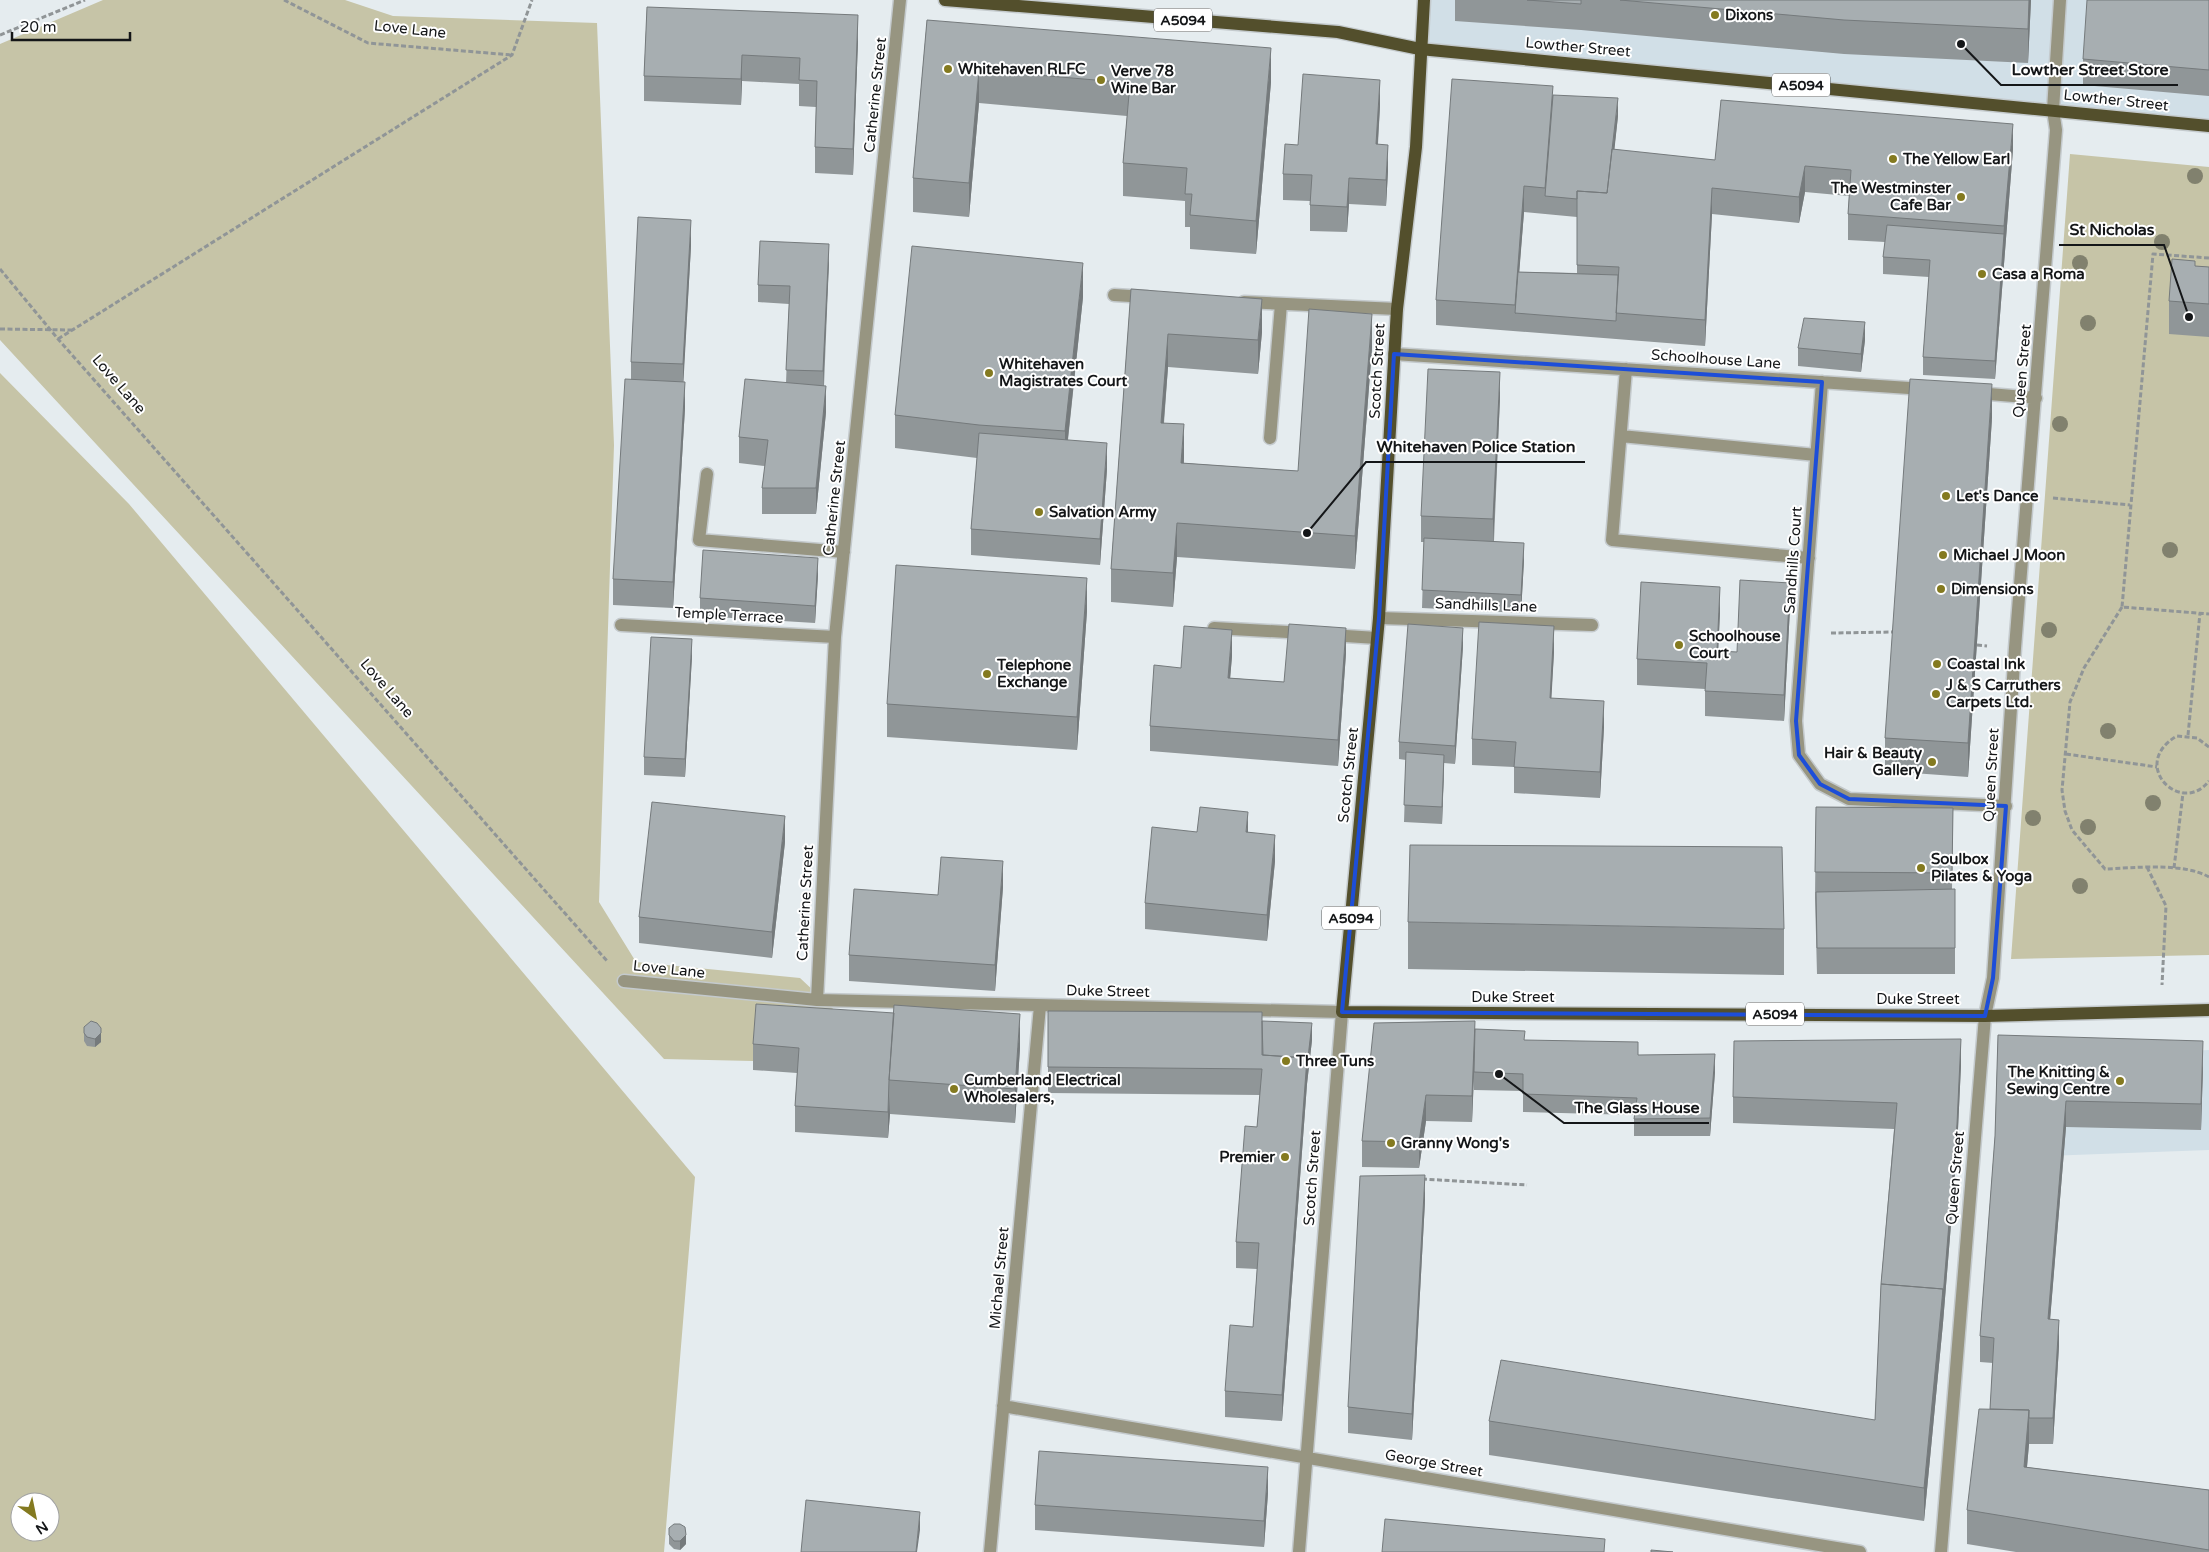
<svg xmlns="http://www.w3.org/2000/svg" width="2209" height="1552" font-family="'Varela Round',sans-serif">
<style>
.built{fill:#d1dfe7}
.green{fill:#c6c4a7;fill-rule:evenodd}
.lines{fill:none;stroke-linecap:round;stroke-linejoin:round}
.minor-casing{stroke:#c4cacd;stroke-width:15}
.major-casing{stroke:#c4cacd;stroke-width:15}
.path{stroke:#909597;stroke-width:3;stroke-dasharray:5 2.5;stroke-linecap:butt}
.minor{stroke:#979581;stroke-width:12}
.major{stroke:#534f2c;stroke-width:12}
.tree{fill:#81816e}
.wall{fill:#909698;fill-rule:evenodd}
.shaded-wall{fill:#757a7c}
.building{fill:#a7aeb1;stroke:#757a7c}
.marked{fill:none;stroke:#1d4ed8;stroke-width:4;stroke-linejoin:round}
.poi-dot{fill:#847a20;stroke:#fff;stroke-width:2}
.labels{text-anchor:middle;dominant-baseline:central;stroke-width:4;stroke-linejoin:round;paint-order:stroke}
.shield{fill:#fff;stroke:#5a5c5d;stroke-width:1}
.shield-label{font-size:14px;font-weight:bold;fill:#141618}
.poi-label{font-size:15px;font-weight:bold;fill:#141618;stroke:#fff;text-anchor:start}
.street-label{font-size:15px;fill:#141618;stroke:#fff}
.leader{fill:none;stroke:#141618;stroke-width:2}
.callout-dot{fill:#141618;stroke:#fff;stroke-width:2}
.callout-label{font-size:16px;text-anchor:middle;font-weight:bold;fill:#141618;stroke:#fff;stroke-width:4;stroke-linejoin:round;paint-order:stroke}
</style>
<rect width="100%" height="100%" fill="#e5ecef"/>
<path class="built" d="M1424,0H2209V127L1420,49Z
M2209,1050V1150L2046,1156L2057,1056Z"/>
<path class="green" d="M103,0H345L393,16L597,23L614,445L599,902L636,962L800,978L892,1064L664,1059L0,340V44Z
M2070,154L2209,167V955L2011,959Z
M0,373L129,504L695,1177L664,1552H0ZM20,1502H50V1532H20Z"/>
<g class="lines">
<g class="minor-casing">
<path id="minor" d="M1114,295L1147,297
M1244,302L1397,309
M1394,354L1924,389
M1626,369L1612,540L1809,558
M1822,382L1796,721L1799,755L1820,784L1849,799L2006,806
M1977,393L2036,398
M1621,436L1816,455
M1270,438L1281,304
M707,474L699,540L844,552
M1379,618L1592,625
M621,625L835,637
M1214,628L1305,633
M1330,635L1377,638
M624,981L817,1000L1342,1012L1299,1552
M817,1000L835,637L900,0
M1003,1406L1860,1552
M990,1552L1040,1006
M1941,1552L1985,1016L1993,978L2015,648L2056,130L2053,110L2060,0"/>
</g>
<g class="major-casing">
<path id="major" d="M945,0L1338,32L1420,49L2209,126
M1424,0L1416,147L1397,309L1379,618L1342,1012L1985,1016L2209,1010"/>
</g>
<path class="path" d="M284,0L368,43L512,55
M0,35L85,0
M2209,258L2153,254L2122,607L2209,614
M0,269L58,339L607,961
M0,329L72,330
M58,339L512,55L532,0
M2053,498L2130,505
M2122,607L2084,668L2070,702L2062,790L2065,811L2072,830L2105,869C2134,868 2183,862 2209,877
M1831,633L1894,632
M1977,645L1987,646
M2188,735L2200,613
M2209,747L2197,738L2177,736C2128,764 2181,817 2209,781
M2066,754L2157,767
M2147,867L2166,906L2162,985
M2174,868L2183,793
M1422,1179L1527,1185"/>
<use href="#minor" class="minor"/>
<use href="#major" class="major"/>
</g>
<g class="tree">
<circle cx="2195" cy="176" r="8"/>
<circle cx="2162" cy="242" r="8"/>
<circle cx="2080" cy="263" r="8"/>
<circle cx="2088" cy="323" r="8"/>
<circle cx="2060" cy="424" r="8"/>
<circle cx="2170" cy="550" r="8"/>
<circle cx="2049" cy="630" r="8"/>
<circle cx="2108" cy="731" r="8"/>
<circle cx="2153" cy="803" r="8"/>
<circle cx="2033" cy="818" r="8"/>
<circle cx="2088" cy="827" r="8"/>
<circle cx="2080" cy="886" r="8"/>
</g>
<path class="wall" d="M1455,0H2031L2028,63L1844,54L1581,30L1455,21Z
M2209,0V96L2083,85V59Z
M647,7L858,41L853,175L815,173V147L816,107L799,106V84L742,81L741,105L644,101V76Z
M927,20L1271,82L1256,254L1190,249V227H1185V201L1123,196V163L1127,116L979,103L969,217L913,212V178Z
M1553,95L1618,116L1614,150L1715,160L2013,149L1995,379L1923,375V357L1929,277L1883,274V257L1885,242L1848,240V214L1849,196L1805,192L1799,223L1712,214L1705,346L1436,325V300ZM1524,212L1577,217V273L1519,272Z
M1380,106L1378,144L1388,171L1386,206L1349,204L1347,232L1310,231V201L1283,200V174L1298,145Z
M691,246L683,382L685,408L673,608L613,605V579L631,379V362Z
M829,262L824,386L826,412L816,514H762V488L765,466L739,463V437L786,383L789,304L758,302V285Z
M2195,266L2209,267V337L2169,334V301Z
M1131,289L1262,332L1258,374L1168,367L1164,423L1184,458V463L1298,471L1372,348L1355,569L1177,557L1173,607L1111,602V569Z
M1083,297L1068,440L1107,469L1100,565L971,555V529L977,458L895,448V415Z
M1865,340L1861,372L1798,366V348Z
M1500,398L1494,541L1524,560L1521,613L1422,608L1424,542H1421V516Z
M1992,418L1968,777L1885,771V738Z
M818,575L815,623L700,616V598Z
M1790,608L1784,721L1705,716V689L1637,685V659L1720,612L1718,651L1737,652Z
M1087,611L1077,750L887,737V704Z
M1463,646L1455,764L1444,763L1442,824L1404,822L1406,760L1399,759V742Z
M1554,652L1551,698L1604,727L1600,798L1514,793V767L1472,765V739Z
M1346,653L1338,766L1150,751V726L1181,668L1232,656L1230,678L1284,682Z
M692,656L685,777L644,775V757Z
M1816,807L1953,808L1952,889H1955V974H1817L1815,898Z
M1197,832H1248L1275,861L1267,941L1145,929V903Z
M785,842L772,958L639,943V917Z
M1003,887L995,991L849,981V955L938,895Z
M1408,922L1784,929V975L1408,969Z
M1048,1011L1262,1021L1312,1040L1307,1084L1282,1421L1225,1417V1391L1253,1327L1257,1269L1236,1268V1242L1257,1127L1260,1095L1048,1093Z
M101,1028V1042L95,1047L87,1046L84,1041V1033Z
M1475,1029L1525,1040L1638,1055L1715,1072L1710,1136H1634V1115L1523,1112V1091L1474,1090V1077L1472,1122L1426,1121L1419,1168L1362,1167V1141Z
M1998,1035L2203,1067L2201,1130L2066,1127L2050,1319L2059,1346L2053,1444H2029L2027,1467L2209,1490V1552H2016L1967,1544V1510L1990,1409L1993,1363L1980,1362V1336L1995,1136Z
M753,1044L1020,1048L1015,1123L890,1114L888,1138L795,1132V1106L797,1073L753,1070Z
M1961,1065L1957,1150L1943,1323L1924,1521L1489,1455V1421L1875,1420L1881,1284L1894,1129L1733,1123V1097Z
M1425,1201L1412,1440L1348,1433V1407Z
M1268,1493L1264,1547L1035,1530V1505Z
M669,1528L686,1544L680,1550L674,1549L669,1544Z"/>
<path class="shaded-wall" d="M2029,0H2031L2028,63V29Z
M858,15V41L853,175V149Z
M1271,48V82L1256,254V221Z
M742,55V81L741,105V79Z
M979,70V103L969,217V183Z
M1380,80V106L1376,170V144Z
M1618,98V116L1607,219V201Z
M2013,124V149L1995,379V361L2004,226Z
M1388,145V171L1386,206V180Z
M1805,166V192L1799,223V197Z
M1349,178V204L1347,232V207Z
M1524,186V212L1516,314L1515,313V305Z
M1712,188V214L1705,346V320Z
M691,220V246L683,390V364Z
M829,244V262L823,389V371Z
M1083,263V297L1065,465V431Z
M1262,299V332L1258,374V340Z
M1372,314V348L1355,569V536Z
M1865,322V340L1861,372V354Z
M1168,334V367L1161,456V423Z
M1500,372V398L1493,545V519Z
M685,382V408L673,608V582Z
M1992,384V418L1968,777V743Z
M826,386V412L816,514V488Z
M1184,424V458L1181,496V463Z
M1107,443V469L1100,565V539Z
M1177,523V557L1173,607V573Z
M1524,543V560L1521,613V595Z
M818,558V575L815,623V606Z
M1087,578V611L1077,750V717Z
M1790,583V608L1784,721V695Z
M1720,587V612L1717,677V651Z
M1554,626V652L1550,724V698Z
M1346,628V653L1338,766V740Z
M1463,628V646L1455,764V746Z
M1232,630V656L1228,704V678Z
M692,639V656L685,777V759Z
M1604,701V727L1600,798V772Z
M1444,755V772L1442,824V807Z
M1248,812V837L1246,832Z
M785,816V842L772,958V932Z
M1275,835V861L1267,941V915Z
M1003,861V887L995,991V965Z
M1020,1014V1048L1015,1123V1089Z
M1475,1021V1047L1472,1122V1096Z
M1312,1023V1040L1307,1084L1282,1421V1395L1307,1058Z
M101,1033V1042L95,1047V1039Z
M1961,1039V1065L1957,1150L1943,1323V1297Z
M2203,1041V1067L2201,1130V1104Z
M1715,1054V1072L1710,1136V1118Z
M889,1095L890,1114L888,1138V1112Z
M1426,1095V1121L1419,1168V1142Z
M2066,1101V1127L2048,1345V1319Z
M1425,1175V1201L1412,1440V1414Z
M1943,1289V1323L1924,1521V1488Z
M2059,1320V1346L2053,1444V1418Z
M2029,1410V1444L2024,1500V1467Z
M1268,1467V1493L1264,1547V1521Z
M920,1512V1530L917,1552H916Z
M686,1535V1544L680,1550V1541Z"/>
<path class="building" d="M1527,0H1581V4Z
M1620,0H2029L2028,29L1844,20Z
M2087,0H2209V70L2083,59Z
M647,7L858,15L853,149L815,147L817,81L799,80L800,58L742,55L741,79L644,76Z
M927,20L1271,48L1256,221L1190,215L1192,194H1185L1187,168L1123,163L1130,83L979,70L969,183L913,178Z
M1303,74L1380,80L1376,144L1388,145L1386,180L1349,178L1347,207L1310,205L1312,175L1283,174L1285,144L1298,145Z
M1452,79L1553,86L1545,188L1524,186L1515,305L1436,300Z
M1553,95L1618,98L1607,193L1577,191V199L1545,196Z
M1721,100L2013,124L2004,226L1848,214L1851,170L1805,166L1799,197L1712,188L1705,320L1616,313L1619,267L1577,265V191L1607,193L1612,149L1715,160Z
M638,217L691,220L683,364L631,362Z
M1887,225L2004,234L1995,361L1923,357L1930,260L1883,257Z
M760,241L829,244L823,371L786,370L790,286L758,285Z
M912,246L1083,263L1065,431L979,425L895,415Z
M2172,259L2195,261V266L2209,267V304L2169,301Z
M1518,272L1618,275L1616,321L1515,313Z
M1131,289L1262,299L1258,340L1168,334L1161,423L1184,424L1181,463L1298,471L1309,309L1372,314L1355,536L1177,523L1173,573L1111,569Z
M1804,318L1865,322L1861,354L1798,348Z
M1428,369L1500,372L1493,519L1421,516Z
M625,379L685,382L673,582L613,579Z
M745,379L826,386L816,488H762L768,440L739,437Z
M1910,379L1992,384L1968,743L1885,738Z
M979,433L1107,443L1100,539L971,529Z
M1424,538L1524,543L1521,595L1422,590Z
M703,550L818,558L815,606L700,598Z
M896,565L1087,578L1077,717L887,704Z
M1740,580L1790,583L1784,695L1705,691L1707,663L1637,659L1641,582L1720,587L1717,651L1737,652Z
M1479,622L1554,626L1550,698L1604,701L1600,772L1514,767L1516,742L1472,739Z
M1289,624L1346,628L1338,740L1150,726L1154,665L1181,668L1184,626L1232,630L1228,678L1284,682Z
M1408,624L1463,628L1455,746L1399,742Z
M651,637L692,639L685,759L644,757Z
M1406,752L1444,755L1442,807L1404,805Z
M652,802L785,816L772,932L639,917Z
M1200,807L1248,812L1246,832L1275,835L1267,915L1145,903L1152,827L1197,832Z
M1816,807L1953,808L1952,873L1815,872Z
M1410,845L1782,847L1784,929L1408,922Z
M941,857L1003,861L995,965L849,955L854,889L938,895Z
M1955,889V948H1817L1816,892Z
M756,1004L894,1013L889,1080L888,1112L795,1106L799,1048L753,1044Z
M894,1005L1020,1014L1015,1089L889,1080Z
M1048,1011L1262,1012V1055L1307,1058L1282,1395L1225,1391L1230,1325L1253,1327L1259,1243L1236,1242L1245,1126L1257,1127L1262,1069L1048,1067Z
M91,1021L97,1023L101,1028V1033L95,1039L87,1037L84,1033V1027Z
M1262,1021L1312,1023L1307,1066V1058L1263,1055Z
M1475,1021L1472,1096L1426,1095L1419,1142L1362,1141L1374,1023Z
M1475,1029L1525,1031L1524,1040L1638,1042V1055L1715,1054L1710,1118L1634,1119L1637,1098L1523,1094V1074L1474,1072Z
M1998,1035L2203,1041L2201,1104L2066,1101L2048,1319L2059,1320L2053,1418H2029V1410L1990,1409L1994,1338L1980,1336L1995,1136Z
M1961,1039L1957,1124L1943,1297V1289L1881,1284L1897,1103L1733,1097L1734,1041Z
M1425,1175L1412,1414L1348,1407L1360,1176Z
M1881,1284L1943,1289L1924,1488L1489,1421L1501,1360L1875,1420Z
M1979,1409L2029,1410L2024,1467L2209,1490V1550L1967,1510Z
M1039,1451L1268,1467L1264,1521L1035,1505Z
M806,1500L920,1512L916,1552H801Z
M1385,1519L1605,1539L1604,1552H1382Z
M674,1524H680L685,1527L686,1535L680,1541H674L669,1535V1528Z
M1651,1550L1673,1552H1651Z"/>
<path class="marked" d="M1394,354L1822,382L1796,721L1799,755L1820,784L1849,799L2006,806L1993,978L1985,1016L1342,1012L1379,618Z"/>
<g class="poi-dot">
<circle cx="1715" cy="15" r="5"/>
<circle cx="948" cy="69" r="5"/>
<circle cx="1101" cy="80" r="5"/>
<circle cx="1893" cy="159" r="5"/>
<circle cx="1961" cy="197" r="5"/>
<circle cx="1982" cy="274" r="5"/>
<circle cx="989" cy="373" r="5"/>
<circle cx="1946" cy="496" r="5"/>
<circle cx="1039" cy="512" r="5"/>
<circle cx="1943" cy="555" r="5"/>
<circle cx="1941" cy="589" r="5"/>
<circle cx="1679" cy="645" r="5"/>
<circle cx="1937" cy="664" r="5"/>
<circle cx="987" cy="674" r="5"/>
<circle cx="1936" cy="694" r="5"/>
<circle cx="1932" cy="762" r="5"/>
<circle cx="1921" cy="868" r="5"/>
<circle cx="1286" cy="1061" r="5"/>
<circle cx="2120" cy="1081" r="5"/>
<circle cx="954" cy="1089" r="5"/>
<circle cx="1391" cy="1143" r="5"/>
<circle cx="1285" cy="1157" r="5"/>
</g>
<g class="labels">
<g class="shield">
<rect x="1154" y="8.5" width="58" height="23" rx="4"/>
<rect x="1772" y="73.5" width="58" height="23" rx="4"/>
<rect x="1322" y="906.5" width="58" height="23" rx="4"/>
<rect x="1746" y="1002.5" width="58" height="23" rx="4"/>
</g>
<g class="shield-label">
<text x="1183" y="20">A5094</text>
<text x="1801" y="85">A5094</text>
<text x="1351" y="918">A5094</text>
<text x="1775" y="1014">A5094</text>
</g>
<g class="poi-label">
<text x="1725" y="15">Dixons</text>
<text x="958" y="69">Whitehaven RLFC</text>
<text x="1111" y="71">Verve 78<tspan x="1111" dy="17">Wine Bar</tspan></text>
<text x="1903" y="159">The Yellow Earl</text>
<text x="1951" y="188" text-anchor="end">The Westminster<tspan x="1951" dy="17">Cafe Bar</tspan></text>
<text x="1992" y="274">Casa a Roma</text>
<text x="999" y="364">Whitehaven<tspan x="999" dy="17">Magistrates Court</tspan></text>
<text x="1956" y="496">Let's Dance</text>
<text x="1049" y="512">Salvation Army</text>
<text x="1953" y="555">Michael J Moon</text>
<text x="1951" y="589">Dimensions</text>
<text x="1689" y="636">Schoolhouse<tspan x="1689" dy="17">Court</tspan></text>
<text x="1947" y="664">Coastal Ink</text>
<text x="997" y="665">Telephone<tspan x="997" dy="17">Exchange</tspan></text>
<text x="1946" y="685">J &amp; S Carruthers<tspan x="1946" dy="17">Carpets Ltd.</tspan></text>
<text x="1922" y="753" text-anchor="end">Hair &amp; Beauty<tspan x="1922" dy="17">Gallery</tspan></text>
<text x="1931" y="859">Soulbox<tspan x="1931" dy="17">Pilates &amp; Yoga</tspan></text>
<text x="1296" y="1061">Three Tuns</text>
<text x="2110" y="1072" text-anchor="end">The Knitting &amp;<tspan x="2110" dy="17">Sewing Centre</tspan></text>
<text x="964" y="1080">Cumberland Electrical<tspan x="964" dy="17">Wholesalers,</tspan></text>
<text x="1401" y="1143">Granny Wong's</text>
<text x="1275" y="1157" text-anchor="end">Premier</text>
</g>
<g class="street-label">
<text transform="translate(410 29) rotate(6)">Love Lane</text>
<text transform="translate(1578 47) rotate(5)">Lowther Street</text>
<text transform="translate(875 95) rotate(-84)">Catherine Street</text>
<text transform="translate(2116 100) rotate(6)">Lowther Street</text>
<text transform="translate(1716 359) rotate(4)">Schoolhouse Lane</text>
<text transform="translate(1377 371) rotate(-87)">Scotch Street</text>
<text transform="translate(2022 371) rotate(-85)">Queen Street</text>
<text transform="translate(119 384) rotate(49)">Love Lane</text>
<text transform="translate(834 498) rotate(-84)">Catherine Street</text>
<text transform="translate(1793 560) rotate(-86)">Sandhills Court</text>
<text transform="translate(1486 605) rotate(2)">Sandhills Lane</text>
<text transform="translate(729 615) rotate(3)">Temple Terrace</text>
<text transform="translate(387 688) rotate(49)">Love Lane</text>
<text transform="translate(1348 775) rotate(-84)">Scotch Street</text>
<text transform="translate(1991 775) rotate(-87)">Queen Street</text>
<text transform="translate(805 903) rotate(-87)">Catherine Street</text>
<text transform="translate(669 969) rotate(6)">Love Lane</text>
<text transform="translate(1108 991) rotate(1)">Duke Street</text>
<text x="1513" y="997">Duke Street</text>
<text x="1918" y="999">Duke Street</text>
<text transform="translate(1312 1178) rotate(-86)">Scotch Street</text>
<text transform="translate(1955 1178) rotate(-85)">Queen Street</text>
<text transform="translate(999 1278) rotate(-85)">Michael Street</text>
<text transform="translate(1434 1463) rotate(10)">George Street</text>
</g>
</g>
<path class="leader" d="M1961 44L2001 85H2178M2189 317L2164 245H2059M1307 533L1366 462H1585M1499 1074L1564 1123H1709"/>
<g class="callout-dot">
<circle cx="1961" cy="44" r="5"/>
<circle cx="2189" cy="317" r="5"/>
<circle cx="1307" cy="533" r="5"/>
<circle cx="1499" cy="1074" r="5"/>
</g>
<g class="callout-label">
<text x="2090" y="75">Lowther Street Store</text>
<text x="2112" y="235">St Nicholas</text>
<text x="1476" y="452">Whitehaven Police Station</text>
<text x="1637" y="1113">The Glass House</text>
</g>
<g transform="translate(35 1517) rotate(147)"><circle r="24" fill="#ffffff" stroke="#a1a2a3"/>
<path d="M0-4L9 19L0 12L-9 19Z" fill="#847a20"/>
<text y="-8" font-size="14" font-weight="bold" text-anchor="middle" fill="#141618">N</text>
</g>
<path d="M12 32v8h118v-8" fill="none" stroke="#141618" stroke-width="2.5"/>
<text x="20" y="32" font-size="15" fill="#141618" stroke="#ffffff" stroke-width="4" paint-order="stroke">20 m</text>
</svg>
